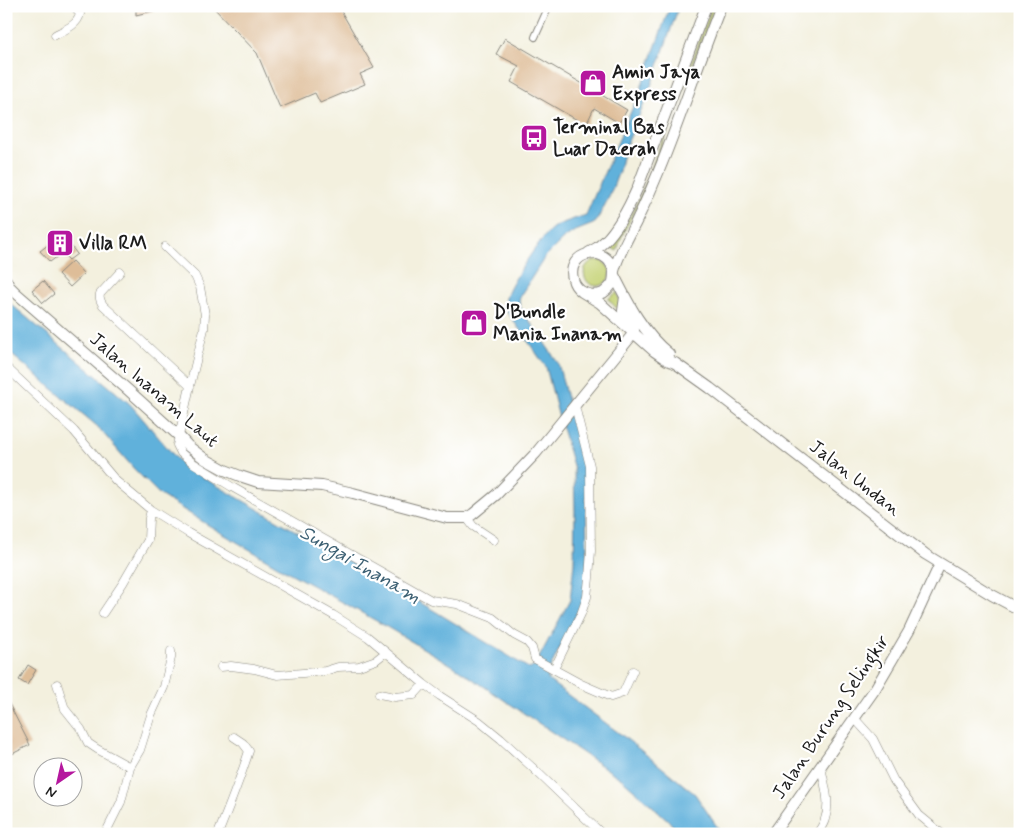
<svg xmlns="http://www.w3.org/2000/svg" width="1026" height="840" font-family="Mynerve,sans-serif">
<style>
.green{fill:#c4d273;stroke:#707748}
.water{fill:#61b1db;stroke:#3e667c}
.building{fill:#debd98}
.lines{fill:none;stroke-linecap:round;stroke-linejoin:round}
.pedestrian-casing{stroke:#88867d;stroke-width:8}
.minor-casing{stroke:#88867d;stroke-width:9}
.tertiary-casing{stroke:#88867d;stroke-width:12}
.pedestrian{stroke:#fff;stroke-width:6}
.minor{stroke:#fff;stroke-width:8}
.tertiary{stroke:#fff;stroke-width:10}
.labels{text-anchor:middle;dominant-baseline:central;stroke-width:4.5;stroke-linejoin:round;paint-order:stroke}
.poi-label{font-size:19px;font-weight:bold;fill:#1c1c1c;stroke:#fff;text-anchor:start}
.street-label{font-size:19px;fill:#1c1c1c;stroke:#fff}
.water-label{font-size:20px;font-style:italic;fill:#3b5f72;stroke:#fff}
</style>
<rect width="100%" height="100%" fill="#fff"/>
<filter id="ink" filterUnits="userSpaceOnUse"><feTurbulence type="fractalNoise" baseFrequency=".02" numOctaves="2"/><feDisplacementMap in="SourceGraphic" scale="10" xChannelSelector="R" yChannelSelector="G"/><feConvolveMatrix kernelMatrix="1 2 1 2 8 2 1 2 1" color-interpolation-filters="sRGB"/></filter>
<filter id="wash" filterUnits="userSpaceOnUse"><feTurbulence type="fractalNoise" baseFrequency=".0096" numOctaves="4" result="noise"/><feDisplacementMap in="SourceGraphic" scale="20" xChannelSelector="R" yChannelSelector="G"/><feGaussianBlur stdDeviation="1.12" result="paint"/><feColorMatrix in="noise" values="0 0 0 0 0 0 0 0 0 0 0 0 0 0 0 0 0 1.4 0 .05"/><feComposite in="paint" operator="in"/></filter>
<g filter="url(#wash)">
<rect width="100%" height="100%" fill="#f3f0de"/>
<path class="green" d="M712,6H715L641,200L621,238L617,251L608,246C625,227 636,207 646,183Z
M584 273a13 13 0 1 1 26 0a13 13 0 1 1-26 0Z
M617,292L622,307L632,325L608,299Z"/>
<path class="water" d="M670,6H679L647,97L623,153L619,171L610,195L596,222L593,224L573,232L563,239L545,257L520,296L519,302L521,308L558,363L586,473L587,564L584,593L581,605L548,672V680L623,736L695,794L722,834H680L668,820L623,780L455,667L380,623L281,568L208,525L160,495L135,470L97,426L6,350V300L130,404L177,459L190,470L433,610L530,669L535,665L570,600L574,563L575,511L574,469L558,414L546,367L508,313C506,308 505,303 506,298C509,285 542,235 554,227C561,223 577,218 586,215L639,93Z"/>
<g id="blocks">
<path class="building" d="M136,6H161V9L136,15Z
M212,6H338L374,68L360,74L365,84L320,103L315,93L280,108L257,53Z
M505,38L627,110L619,123L594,108L586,125L511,82L519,66L496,54Z
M62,234L77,254L69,260L62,253L50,262L40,251Z
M72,261L84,274L70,287L58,274Z
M43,281L54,294L43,303L32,290Z
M28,665L36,670L27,685L19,680Z
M6,698L30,745L6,757Z"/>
</g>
</g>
<g filter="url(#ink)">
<use href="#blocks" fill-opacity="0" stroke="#88867d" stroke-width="1"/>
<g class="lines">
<g class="pedestrian-casing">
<path id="pedestrian" d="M535,37L549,6"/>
</g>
<g class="minor-casing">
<path id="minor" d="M55,35C64,30 78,25 80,14L74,6
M165,247L195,276L200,287L205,315L204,329L190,386L177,445L181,453L193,463L232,487L431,600L457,604L493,618L514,635L527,642L532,648L535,659L581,684L611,697L623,693L633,671
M120,272L100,294C99,298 100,301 103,305L190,386
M6,367L74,431L116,481L151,510L188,533L333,615L368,637L424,684L440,696L479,721L501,739L533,768L602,834
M467,518L473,526L494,540
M103,613L123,583L148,540L149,518L151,510
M221,667L231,666L254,669L277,675L303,673L325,671L338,667L359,666L376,660L386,652
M554,669L581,614L587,597L589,578L591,551L590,466L575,406
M57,684L65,709L81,729L88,743L97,749L130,767
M379,694L395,697L414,695L424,684
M855,719L873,739L894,781L919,815L942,834
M105,834L121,802L130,767L140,750L151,715L164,687L171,658V651
M218,834C229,807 240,779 249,751L243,743L234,737
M817,834C820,829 824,824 825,819C831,803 824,783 821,767"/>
</g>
<g class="tertiary-casing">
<path id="tertiary" d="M588,253C594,250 600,246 605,241C619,227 629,207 637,189L706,6
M614,271C606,242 566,252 573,279C574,284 577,288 581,291C587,295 596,296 603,293C607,290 611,286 613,282C614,278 614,274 614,271C618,255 629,236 636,222C670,153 692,78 721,6
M614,275C629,305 643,333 669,354
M6,280L9,286L16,293L127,389L179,436L188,446L205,459L225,470L240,476L258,482L322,486L353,493L447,518H467L473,514L496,495L536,453L633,334
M582,292L600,303L654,351L667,360L675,363L710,388L891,528L925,554L992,595L1020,610
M625,297L623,311L634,330
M773,834L875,689L909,631L940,564"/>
</g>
<use href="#pedestrian" class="pedestrian"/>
<use href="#minor" class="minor"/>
<use href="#tertiary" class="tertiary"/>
</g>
</g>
<defs>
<g id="shop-square" transform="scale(1.4375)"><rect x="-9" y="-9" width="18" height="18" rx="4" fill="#b5179e" stroke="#fff"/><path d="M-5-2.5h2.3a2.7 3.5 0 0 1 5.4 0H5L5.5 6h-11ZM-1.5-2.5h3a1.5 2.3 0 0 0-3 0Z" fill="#fff"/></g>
<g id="bus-square" transform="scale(1.4375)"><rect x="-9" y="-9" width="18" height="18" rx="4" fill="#b5179e" stroke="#fff"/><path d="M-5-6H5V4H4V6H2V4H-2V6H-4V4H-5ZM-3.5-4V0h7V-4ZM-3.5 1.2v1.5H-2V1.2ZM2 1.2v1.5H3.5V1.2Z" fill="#fff"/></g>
<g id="building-square" transform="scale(1.4375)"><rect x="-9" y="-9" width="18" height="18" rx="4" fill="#b5179e" stroke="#fff"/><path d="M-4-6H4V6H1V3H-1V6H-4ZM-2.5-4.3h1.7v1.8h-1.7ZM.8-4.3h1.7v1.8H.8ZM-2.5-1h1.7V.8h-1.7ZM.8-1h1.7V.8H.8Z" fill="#fff"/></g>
</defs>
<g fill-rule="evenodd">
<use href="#shop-square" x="593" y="83"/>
<use href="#bus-square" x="534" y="138"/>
<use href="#building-square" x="60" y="243"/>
<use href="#shop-square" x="474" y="323"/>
</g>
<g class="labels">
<g class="poi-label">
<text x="612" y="72">Amin Jaya<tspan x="612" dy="22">Express</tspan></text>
<text x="553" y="127">Terminal Bas<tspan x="553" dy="22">Luar Daerah</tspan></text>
<text x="79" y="243">Villa RM</text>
<text x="493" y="312">D'Bundle<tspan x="493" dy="22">Mania Inanam</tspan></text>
</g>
<g class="street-label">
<text transform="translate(154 390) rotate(41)">Jalan Inanam Laut</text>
<text transform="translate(855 478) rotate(38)">Jalan Undan</text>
<text transform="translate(831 717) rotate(-56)">Jalan Burung Selingkir</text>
</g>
<g class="water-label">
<text transform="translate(360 565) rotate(30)">Sungai Inanam</text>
</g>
</g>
<rect width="1026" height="840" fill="none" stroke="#fff" stroke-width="25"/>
<g transform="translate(58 782) rotate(214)"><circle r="24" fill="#ffffff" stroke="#a4a4a4"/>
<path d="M0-4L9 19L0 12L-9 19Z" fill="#b5179e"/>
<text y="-8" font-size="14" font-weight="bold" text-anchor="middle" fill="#1c1c1c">N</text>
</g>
</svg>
